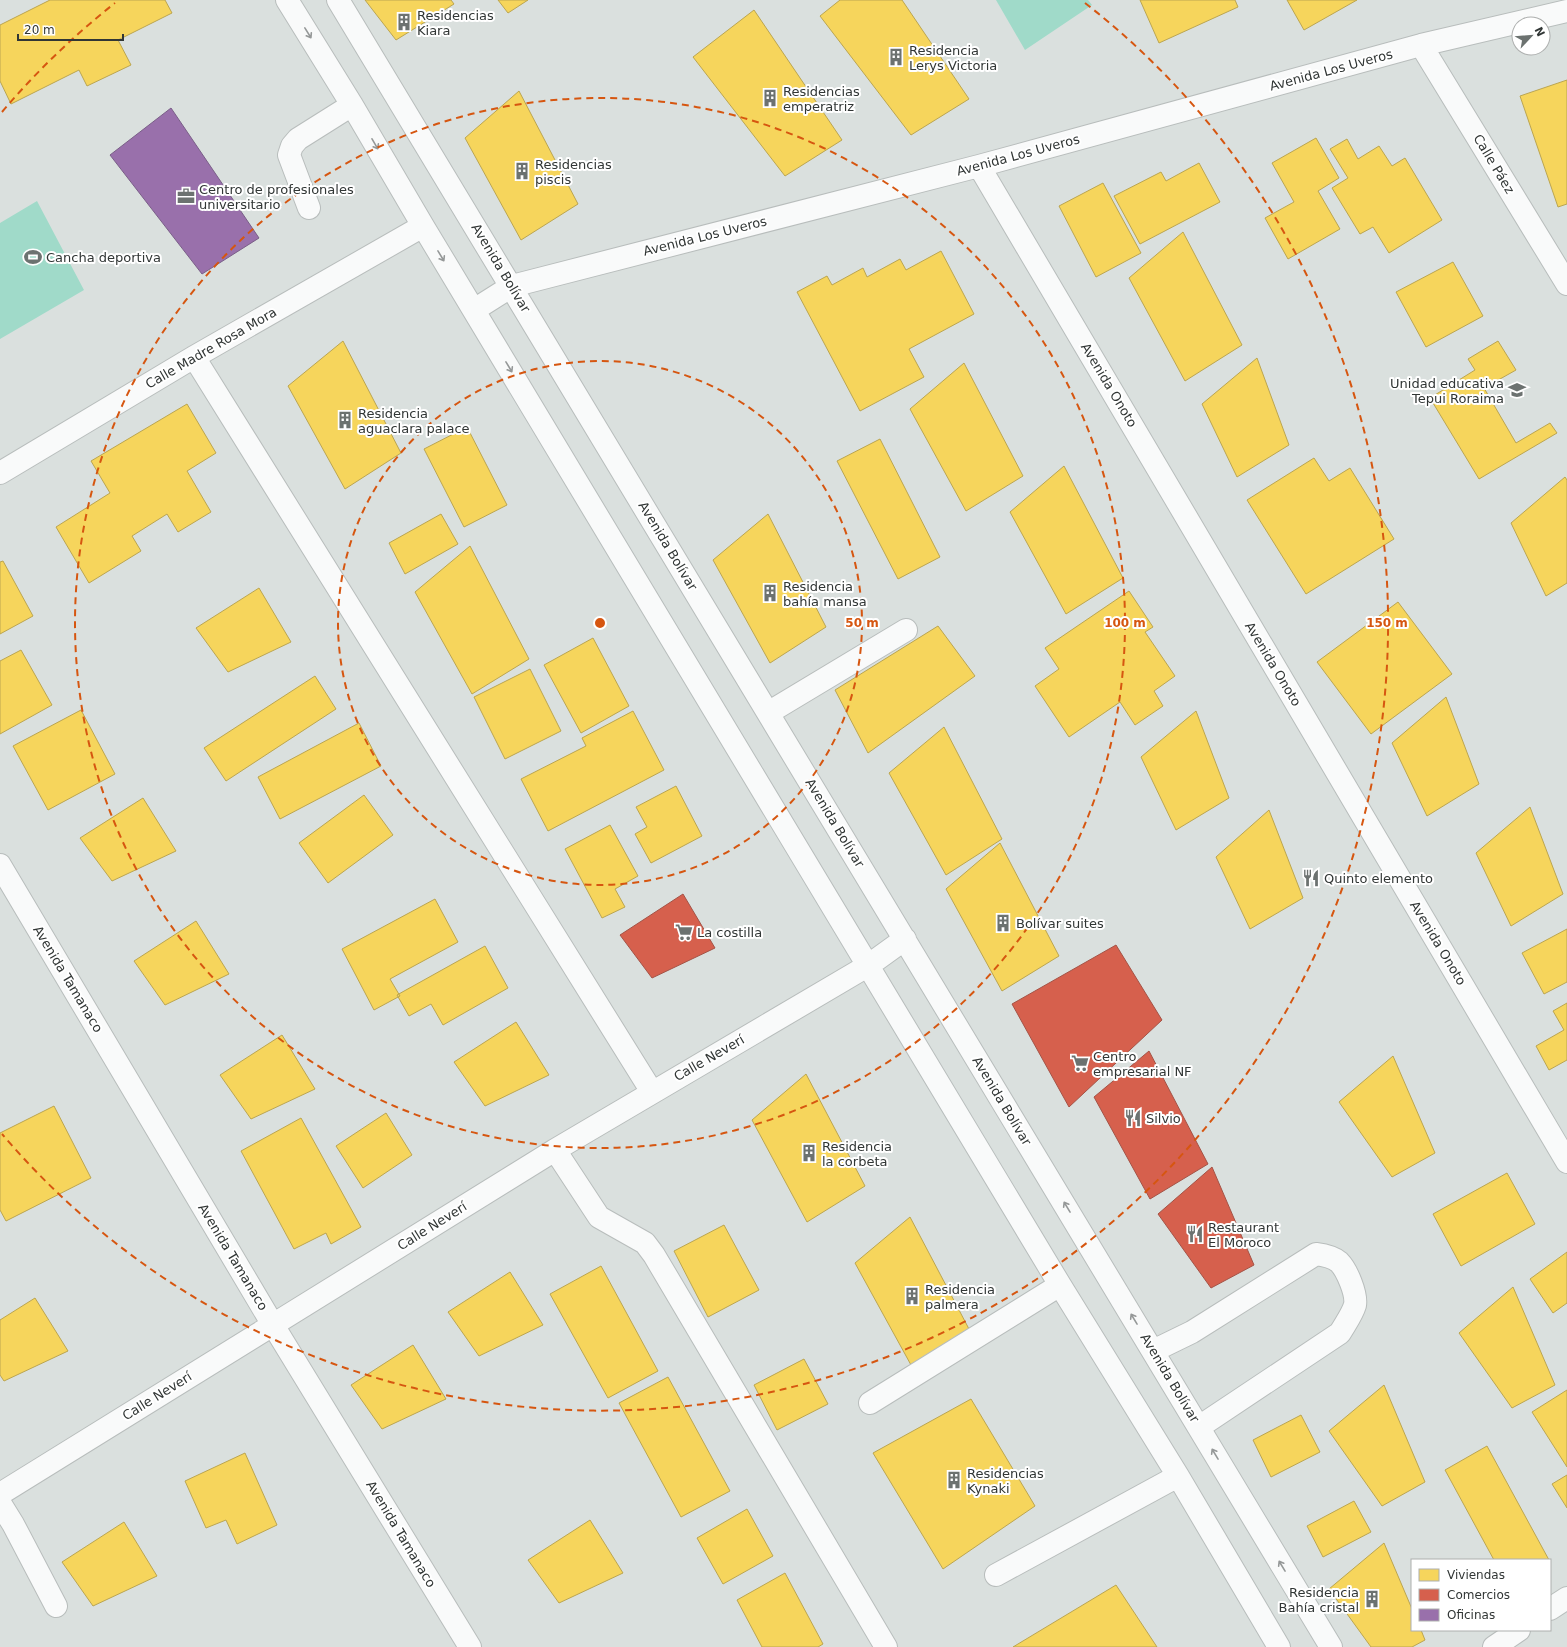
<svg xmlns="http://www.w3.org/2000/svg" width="1567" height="1647" font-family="'DejaVu Sans',sans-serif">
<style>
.green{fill:#a0dac9}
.homes{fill:#f6d55c;stroke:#bba550}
.shops{fill:#d6604d;stroke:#a45346}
.offices{fill:#9970ab;stroke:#7a5f88}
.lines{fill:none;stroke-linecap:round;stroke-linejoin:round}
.minor-casing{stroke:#b8bdbc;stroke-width:24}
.minor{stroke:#f9fafa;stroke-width:22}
.oneway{stroke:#959898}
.ring{fill:none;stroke:#d65610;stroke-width:2;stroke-dasharray:7 5}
.labels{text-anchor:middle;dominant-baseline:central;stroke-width:4;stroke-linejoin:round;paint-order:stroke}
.poi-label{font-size:13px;fill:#313635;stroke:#fff;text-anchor:start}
.street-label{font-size:13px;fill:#313635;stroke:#fff}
.centre{fill:#d65610;stroke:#fff;stroke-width:2}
.ring-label{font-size:12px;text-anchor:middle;font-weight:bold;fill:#d65610;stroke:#fff;stroke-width:4;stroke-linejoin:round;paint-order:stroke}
</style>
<rect width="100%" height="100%" fill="#dae0de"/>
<path class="green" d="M996,0H1088L1092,5L1025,50Z
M37,201L84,290L0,339V223Z"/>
<path class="homes" d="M50,0H165L172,13L118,40L131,65L87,86L79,70L11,104L0,81V25Z
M365,0H451L454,4L396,40Z
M498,0H528L508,13Z
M840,0H902L969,99L911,135L820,16Z
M1140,0H1235L1238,7L1159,43Z
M1287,0H1357L1304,30Z
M754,10L842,140L785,176L693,57Z
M1567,80V204L1558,207L1520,96Z
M519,91L578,204L521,240L465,138Z
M1316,138L1339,178L1318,191L1340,229L1288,259L1265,218L1294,202L1272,163Z
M1347,139L1358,159L1379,146L1392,166L1405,158L1442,220L1389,253L1373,227L1360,234L1332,188L1348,178L1330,149Z
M1199,163L1220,202L1140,244L1114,196L1161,172L1166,181Z
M1103,183L1141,253L1096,277L1059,206Z
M1183,232L1242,345L1185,381L1129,278Z
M941,251L974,314L909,349L924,377L860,411L797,292L827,276L832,285L863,268L867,277L900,259L906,270Z
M1453,262L1483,316L1426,347L1396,292Z
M343,341L401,453L345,489L288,386Z
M1498,341L1516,370L1484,388L1516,443L1550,423L1557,433L1479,479L1430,398L1475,370L1468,359Z
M1257,358L1289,445L1237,477L1202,404Z
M964,363L1023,476L966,511L910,409Z
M187,404L216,453L187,471L211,512L178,532L167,514L132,536L141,551L89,583L56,527L110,493L91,461Z
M467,427L507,505L464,527L424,449Z
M880,439L940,557L898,579L837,461Z
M1314,458L1329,481L1350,468L1394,539L1306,594L1247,500Z
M1064,466L1123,578L1066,614L1010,512Z
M1565,477L1567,480V583L1546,596L1511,523Z
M441,514L458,544L405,574L389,543Z
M768,514L826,627L770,663L713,560Z
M470,546L529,659L472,694L415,592Z
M3,561L33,616L0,634V562Z
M259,588L291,642L228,672L196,628Z
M1129,591L1153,627L1145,632L1175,676L1154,691L1163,706L1135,725L1120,702L1069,737L1035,686L1059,669L1045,648Z
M1398,602L1452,674L1371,734L1317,662Z
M938,626L975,676L868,753L835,690Z
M593,638L629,706L581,733L544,665Z
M21,650L52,705L0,734V661Z
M530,669L561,731L505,759L474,697Z
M315,676L336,709L226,781L204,748Z
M1446,697L1479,784L1427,816L1392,743Z
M81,710L115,774L48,810L13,746Z
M633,711L664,770L548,831L521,779L586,746L582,738Z
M1196,711L1229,798L1176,830L1141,757Z
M359,723L381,766L280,819L258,777Z
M944,727L1002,839L946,875L889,773Z
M676,786L702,836L651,863L635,834L647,827L636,807Z
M364,795L393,835L328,883L299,843Z
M143,798L176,851L112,881L80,838Z
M1530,807L1563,894L1511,926L1476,853Z
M1269,810L1303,898L1250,929L1216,857Z
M610,825L638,876L615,889L625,907L602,918L565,849Z
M1000,843L1059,956L1002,991L946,889Z
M435,899L458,942L390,979L400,996L374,1010L342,949Z
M196,921L229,974L165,1005L134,961Z
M1567,929V982L1544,994L1522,953Z
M485,946L508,988L443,1025L431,1004L409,1016L397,995Z
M1567,1003V1060L1549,1070L1536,1046L1564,1030L1553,1011Z
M516,1022L549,1075L485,1106L454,1062Z
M282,1035L315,1089L251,1119L220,1075Z
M1393,1056L1435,1153L1392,1177L1339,1102Z
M806,1074L865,1186L807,1222L752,1120Z
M54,1106L91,1178L6,1221L0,1210V1133Z
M386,1113L412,1155L363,1188L336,1146Z
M301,1118L361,1227L331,1244L326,1233L294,1249L241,1151Z
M1507,1173L1535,1224L1461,1266L1433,1214Z
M910,1217L969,1329L911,1365L855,1263Z
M724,1225L759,1290L708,1317L674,1251Z
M1567,1252V1303L1553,1313L1530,1279Z
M601,1266L658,1371L608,1398L550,1294Z
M510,1272L543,1325L479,1356L448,1312Z
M1513,1287L1555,1385L1512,1408L1459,1333Z
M35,1298L68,1351L4,1381L0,1375V1320Z
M413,1345L446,1399L382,1429L351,1385Z
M804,1359L828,1404L777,1430L754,1385Z
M668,1377L730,1491L681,1517L619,1403Z
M1384,1385L1425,1482L1382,1506L1329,1431Z
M1567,1390V1467L1532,1412Z
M971,1399L1035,1506L943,1569L873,1453Z
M1301,1415L1320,1452L1271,1477L1253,1440Z
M1487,1446L1549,1560H1494L1445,1470Z
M245,1453L277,1525L237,1544L226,1520L206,1528L185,1481Z
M1567,1475V1508L1552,1484Z
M1354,1501L1371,1532L1323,1557L1307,1526Z
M747,1509L773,1556L723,1584L697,1538Z
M590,1520L623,1573L559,1603L528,1560Z
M124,1522L157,1576L93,1606L62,1562Z
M1384,1543L1412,1609V1630H1421L1425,1640L1412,1647H1371L1329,1589Z
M785,1573L823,1644L818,1647H762L737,1600Z
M1116,1585L1157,1647H1013Z"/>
<path class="shops" d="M683,894L715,948L652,978L620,935Z
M1116,945L1162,1020L1069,1107L1012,1004Z
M1149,1051L1208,1164L1150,1199L1094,1097Z
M1212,1167L1254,1265L1211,1288L1158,1214Z"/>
<path class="offices" d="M171,108L259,238L202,274L110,155Z"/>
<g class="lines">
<g class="minor-casing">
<path id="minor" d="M287,0L352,105L423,226L1060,1285L1178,1476L1279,1647
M338,0L1331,1647
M1421,45L1567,284
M979,166L1567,1162
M309,208L289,155L292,146L298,139L352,105
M474,310L512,286L979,166L1421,45L1567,11
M194,357L652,1092
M0,473L194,357L423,226
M768,713L906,630
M0,865L273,1325L470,1647
M555,1150L599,1217L645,1243L654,1255L886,1647
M1153,1351L1192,1332L1316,1254C1324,1255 1333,1257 1339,1262C1347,1270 1357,1294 1355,1305C1352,1315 1345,1324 1340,1333L1199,1427
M870,1403L1060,1285
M0,1494L555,1150L869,965L905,939
M0,1503L13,1524L56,1606
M996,1575L1178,1476
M1550,1609L1567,1598
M1494,1647L1519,1630"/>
</g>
<use href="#minor" class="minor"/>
</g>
<defs><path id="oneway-shaft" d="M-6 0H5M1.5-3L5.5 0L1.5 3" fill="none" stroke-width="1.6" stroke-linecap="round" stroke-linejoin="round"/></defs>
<g class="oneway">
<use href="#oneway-shaft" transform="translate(308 33) rotate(58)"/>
<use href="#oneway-shaft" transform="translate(375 144) rotate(60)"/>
<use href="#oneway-shaft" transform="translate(441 256) rotate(59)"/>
<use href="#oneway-shaft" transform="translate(509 367) rotate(59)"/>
<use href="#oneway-shaft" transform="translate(1067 1207) rotate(-121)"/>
<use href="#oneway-shaft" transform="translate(1134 1319) rotate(-121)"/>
<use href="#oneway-shaft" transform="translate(1215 1454) rotate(-121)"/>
<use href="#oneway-shaft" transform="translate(1282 1566) rotate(-121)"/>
</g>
<g class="ring">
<circle cx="600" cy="623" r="262"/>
<circle cx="600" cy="623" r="525"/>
<path d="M2 112A787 787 0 0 1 115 3M1085 3A787 787 0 1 1 2 1134"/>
</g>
<defs>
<g id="building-bare" transform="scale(1.38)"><path d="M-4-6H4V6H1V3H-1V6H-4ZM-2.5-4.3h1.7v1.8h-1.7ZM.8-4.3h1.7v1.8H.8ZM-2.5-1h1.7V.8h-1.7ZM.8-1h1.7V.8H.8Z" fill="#6c7270" stroke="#fff" stroke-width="2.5" paint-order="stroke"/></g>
<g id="office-bare" transform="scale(1.38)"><path d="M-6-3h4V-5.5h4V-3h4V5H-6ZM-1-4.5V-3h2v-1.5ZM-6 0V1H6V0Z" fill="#6c7270" stroke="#fff" stroke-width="2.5" paint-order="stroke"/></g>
<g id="stadium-bare" transform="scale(1.38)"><path d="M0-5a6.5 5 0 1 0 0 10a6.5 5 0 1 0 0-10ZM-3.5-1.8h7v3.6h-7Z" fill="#6c7270" stroke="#fff" stroke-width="2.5" paint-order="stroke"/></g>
<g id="school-bare" transform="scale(1.38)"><path d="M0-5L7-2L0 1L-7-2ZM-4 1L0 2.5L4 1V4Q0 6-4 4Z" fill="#6c7270" stroke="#fff" stroke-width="2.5" paint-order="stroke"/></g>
<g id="restaurant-bare" transform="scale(1.38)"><path d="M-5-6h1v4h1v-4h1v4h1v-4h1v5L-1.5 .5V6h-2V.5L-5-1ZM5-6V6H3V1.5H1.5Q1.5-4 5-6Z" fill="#6c7270" stroke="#fff" stroke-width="2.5" paint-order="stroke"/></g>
<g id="supermarket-bare" transform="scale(1.38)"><path d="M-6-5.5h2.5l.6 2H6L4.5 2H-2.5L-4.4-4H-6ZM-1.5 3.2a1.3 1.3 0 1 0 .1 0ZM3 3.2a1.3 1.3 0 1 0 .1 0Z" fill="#6c7270" stroke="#fff" stroke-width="2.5" paint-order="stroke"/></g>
</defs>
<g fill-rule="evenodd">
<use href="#building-bare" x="404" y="22"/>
<use href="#building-bare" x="896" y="57"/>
<use href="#building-bare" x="770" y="98"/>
<use href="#building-bare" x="522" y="171"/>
<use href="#office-bare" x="186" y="196"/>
<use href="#stadium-bare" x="33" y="257"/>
<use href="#school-bare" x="1517" y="390"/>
<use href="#building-bare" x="345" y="420"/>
<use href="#building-bare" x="770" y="593"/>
<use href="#restaurant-bare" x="1311" y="878"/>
<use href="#building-bare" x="1003" y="923"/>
<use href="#supermarket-bare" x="684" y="932"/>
<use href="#supermarket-bare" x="1080" y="1063"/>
<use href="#restaurant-bare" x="1133" y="1118"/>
<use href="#building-bare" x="809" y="1153"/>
<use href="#restaurant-bare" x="1195" y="1234"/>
<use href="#building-bare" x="912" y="1296"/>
<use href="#building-bare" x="954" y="1480"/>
<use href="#building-bare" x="1372" y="1599"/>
</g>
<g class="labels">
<g class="poi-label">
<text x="417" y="15">Residencias<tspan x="417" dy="15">Kiara</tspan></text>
<text x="909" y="50">Residencia<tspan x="909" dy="15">Lerys Victoria</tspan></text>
<text x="783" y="91">Residencias<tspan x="783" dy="15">emperatriz</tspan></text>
<text x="535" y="164">Residencias<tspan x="535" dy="15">piscis</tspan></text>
<text x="199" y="189">Centro de profesionales<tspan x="199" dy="15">universitario</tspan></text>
<text x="46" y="257">Cancha deportiva</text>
<text x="1504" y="383" text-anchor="end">Unidad educativa<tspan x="1504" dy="15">Tepui Roraima</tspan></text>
<text x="358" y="413">Residencia<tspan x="358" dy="15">aguaclara palace</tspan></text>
<text x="783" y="586">Residencia<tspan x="783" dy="15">bahía mansa</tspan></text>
<text x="1324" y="878">Quinto elemento</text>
<text x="1016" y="923">Bolívar suites</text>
<text x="697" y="932">La costilla</text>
<text x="1093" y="1056">Centro<tspan x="1093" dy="15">empresarial NF</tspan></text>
<text x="1146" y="1118">Silvio</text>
<text x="822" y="1146">Residencia<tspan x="822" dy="15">la corbeta</tspan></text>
<text x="1208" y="1227">Restaurant<tspan x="1208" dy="15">El Moroco</tspan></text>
<text x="925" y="1289">Residencia<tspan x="925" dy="15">palmera</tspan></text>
<text x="967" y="1473">Residencias<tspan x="967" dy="15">Kynaki</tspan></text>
<text x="1359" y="1592" text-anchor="end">Residencia<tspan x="1359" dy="15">Bahía cristal</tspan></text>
</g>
<g class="street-label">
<text transform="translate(1331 70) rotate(-15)">Avenida Los Uveros</text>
<text transform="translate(1018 155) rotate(-15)">Avenida Los Uveros</text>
<text transform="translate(1494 164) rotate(59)">Calle Páez</text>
<text transform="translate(705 236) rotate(-14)">Avenida Los Uveros</text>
<text transform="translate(501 268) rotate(59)">Avenida Bolívar</text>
<text transform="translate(211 348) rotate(-30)">Calle Madre Rosa Mora</text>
<text transform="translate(1109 385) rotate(59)">Avenida Onoto</text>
<text transform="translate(668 546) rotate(59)">Avenida Bolívar</text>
<text transform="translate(1273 664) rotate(59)">Avenida Onoto</text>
<text transform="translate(835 823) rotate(59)">Avenida Bolívar</text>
<text transform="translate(1438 943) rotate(59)">Avenida Onoto</text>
<text transform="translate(68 979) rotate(59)">Avenida Tamanaco</text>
<text transform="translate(709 1058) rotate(-30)">Calle Neverí</text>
<text transform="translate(1002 1101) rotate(59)">Avenida Bolívar</text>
<text transform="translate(432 1226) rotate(-32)">Calle Neverí</text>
<text transform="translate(233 1257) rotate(59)">Avenida Tamanaco</text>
<text transform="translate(1170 1378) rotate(59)">Avenida Bolívar</text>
<text transform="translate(157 1396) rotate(-32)">Calle Neverí</text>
<text transform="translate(401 1534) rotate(59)">Avenida Tamanaco</text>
</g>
</g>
<circle cx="600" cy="623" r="6" class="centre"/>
<g class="ring-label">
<text x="862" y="627">50 m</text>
<text x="1125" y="627">100 m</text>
<text x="1387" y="627">150 m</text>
</g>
<rect x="1411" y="1559" width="140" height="72" fill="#ffffff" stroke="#adafae"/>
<rect x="1419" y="1569" width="20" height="12" fill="#f6d55c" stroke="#adafae"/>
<text x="1447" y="1579" font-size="12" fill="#313635">Viviendas</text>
<rect x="1419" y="1589" width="20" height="12" fill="#d6604d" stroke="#adafae"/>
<text x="1447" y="1599" font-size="12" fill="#313635">Comercios</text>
<rect x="1419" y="1609" width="20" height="12" fill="#9970ab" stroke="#adafae"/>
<text x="1447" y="1619" font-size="12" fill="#313635">Oficinas</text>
<g transform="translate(1531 36) rotate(64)"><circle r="19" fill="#ffffff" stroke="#adafae"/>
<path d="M0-3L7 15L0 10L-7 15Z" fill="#6c7270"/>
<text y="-6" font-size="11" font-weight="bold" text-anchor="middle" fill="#313635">N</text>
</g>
<path d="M18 34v6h105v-6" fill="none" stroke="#313635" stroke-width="2"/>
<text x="24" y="34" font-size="12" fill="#313635" stroke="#ffffff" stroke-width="3" paint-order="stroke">20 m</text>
</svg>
